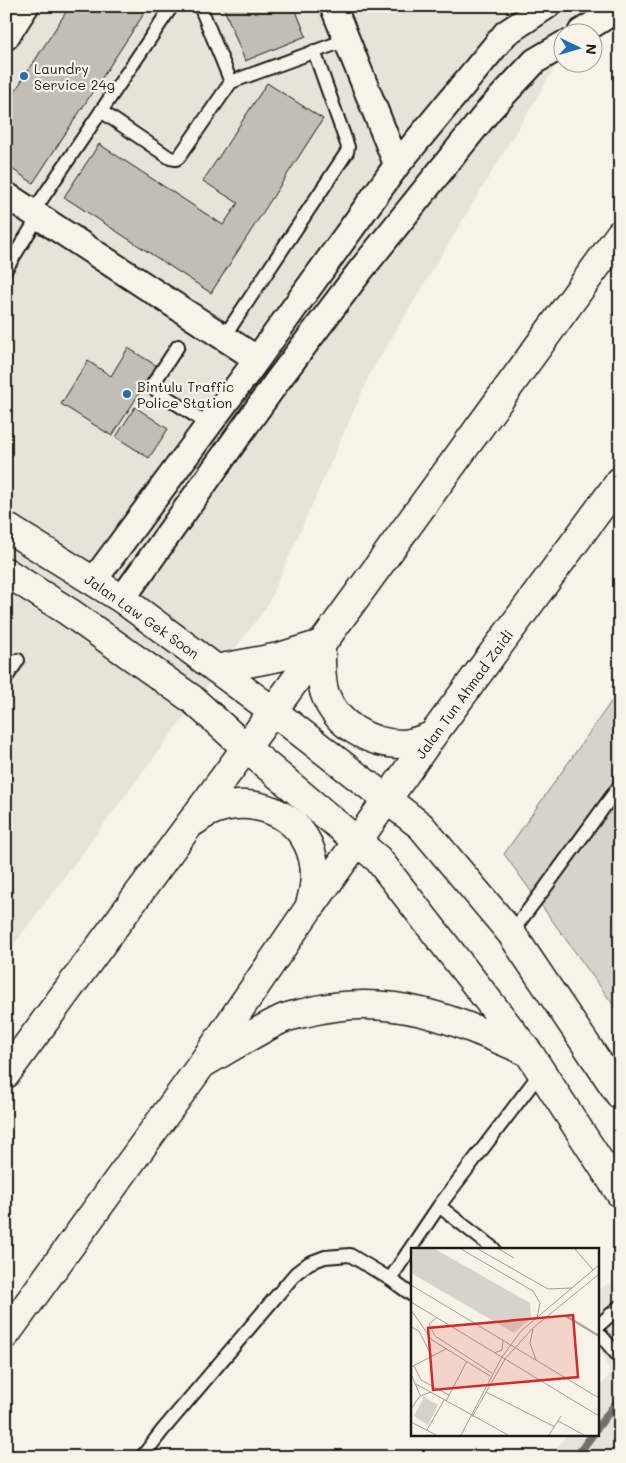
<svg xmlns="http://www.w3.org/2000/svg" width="626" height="1463" font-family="Mali,sans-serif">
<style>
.built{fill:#e6e3d9}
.green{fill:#d7d3cb;stroke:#7a7874}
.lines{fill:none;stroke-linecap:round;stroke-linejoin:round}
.stream{stroke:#72716c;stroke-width:8}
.building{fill:#c0beb5;stroke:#1c1c1c}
.lane-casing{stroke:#1c1c1c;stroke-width:16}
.street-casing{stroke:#1c1c1c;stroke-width:29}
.secondary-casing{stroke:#1c1c1c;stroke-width:31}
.primary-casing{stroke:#1c1c1c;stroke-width:31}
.lane{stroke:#f7f3e8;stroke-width:12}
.street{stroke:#f7f3e8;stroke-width:25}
.secondary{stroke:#f7f3e8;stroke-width:28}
.primary{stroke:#f7f3e8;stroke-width:28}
.poi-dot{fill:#1f6fb2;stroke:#f7f3e8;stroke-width:2}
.labels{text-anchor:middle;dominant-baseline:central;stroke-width:4.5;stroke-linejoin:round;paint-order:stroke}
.poi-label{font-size:14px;fill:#1c1c1c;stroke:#f7f3e8;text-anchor:start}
.street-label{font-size:14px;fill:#1c1c1c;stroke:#f7f3e8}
.inset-river{fill:none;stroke:#aca9a2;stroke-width:2.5}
.inset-road{fill:none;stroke:#9f9d96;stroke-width:1}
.view{fill:#d62828;fill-opacity:0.15;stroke:#d62828;stroke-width:2.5}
.inset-edge{fill:none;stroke:#1c1c1c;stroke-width:2.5}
</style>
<rect width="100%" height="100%" fill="#f7f3e8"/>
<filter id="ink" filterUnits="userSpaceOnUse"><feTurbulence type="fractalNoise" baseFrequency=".02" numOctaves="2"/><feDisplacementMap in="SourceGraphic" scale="10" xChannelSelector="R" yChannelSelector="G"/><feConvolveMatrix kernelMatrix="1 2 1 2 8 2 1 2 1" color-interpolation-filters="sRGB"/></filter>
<g filter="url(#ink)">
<path class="built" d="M6,6H592L577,32H564L563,54L371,372L267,606L6,955Z
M620,1278V1457H550L567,1434H597V1392L610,1374L597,1336V1290Z"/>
<path class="green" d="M620,689V1014L504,854Z"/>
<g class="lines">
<path class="stream" d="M597,1428L620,1398
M576,1457L593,1434"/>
</g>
<path class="building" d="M70,6H149L33,183L6,165V105Z
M223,6H294L306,36L245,61Z
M267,83L323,119L211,293L64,197L99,144L223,225L238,203L203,181Z
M128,348L157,366L112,436L61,404L88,361L111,376Z
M6,373L12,377L6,387Z
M135,407L168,429L149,458L116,437Z"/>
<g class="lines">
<g class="lane-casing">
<path id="lane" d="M200,6L231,82
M101,111L170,158L176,159L179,157L231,82L346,40
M33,212L172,6
M6,269L39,216
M224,337L347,152L348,147L314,51
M178,346L153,384V388L209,425
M6,678L18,660
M511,933L545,888L620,785
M494,1249L439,1206L541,1072
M390,1279L439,1206
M597,1327L620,1306
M597,1331L620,1358
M142,1457L162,1431L296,1273L309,1263L325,1257L350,1255L390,1279L412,1295"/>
</g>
<g class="street-casing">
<path id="street" d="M333,6L397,165
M581,32L613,12L620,11
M6,37L26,6
M6,195L257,359
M94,580L253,365L397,165L506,33L547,6
M122,599L278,380L360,271L490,109L535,61L564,44"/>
</g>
<g class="secondary-casing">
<path id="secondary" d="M6,527L122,599L273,711
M6,572L69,612L192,699L246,748
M321,644C321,659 320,679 325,694C336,725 370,744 402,744C412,744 422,739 432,736
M216,669L279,657L321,644
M312,905L432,736L620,481
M6,1074L273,711L620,234
M6,1334L202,1064L309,908C316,886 318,866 308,844C288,802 229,793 195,821"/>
</g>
<g class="primary-casing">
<path id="primary" d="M273,711L421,826L511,933L620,1095
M246,748L378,859L529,1053L620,1193
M202,1064C229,1049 255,1032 282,1019C291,1015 302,1014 312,1011C393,992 455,1020 528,1052"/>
</g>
<use href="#lane" class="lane"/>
<use href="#street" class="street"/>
<use href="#secondary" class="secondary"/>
<use href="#primary" class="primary"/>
</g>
</g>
<g class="poi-dot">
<circle cx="24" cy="76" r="5"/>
<circle cx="127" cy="394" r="5"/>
</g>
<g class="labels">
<g class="poi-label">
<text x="34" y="68">Laundry<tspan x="34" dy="16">Service 24g</tspan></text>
<text x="137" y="386">Bintulu Traffic<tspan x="137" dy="16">Police Station</tspan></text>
</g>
<g class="street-label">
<text transform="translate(142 616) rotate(35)">Jalan Law Gek Soon</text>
<text transform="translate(464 694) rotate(-54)">Jalan Tun Ahmad Zaidi</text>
</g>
</g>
<g transform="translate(411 1248)">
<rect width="188" height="188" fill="#f7f3e8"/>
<path d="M0,1H24L119,55L120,70L103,85L0,25ZM13,149L27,157L17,177L3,168Z" fill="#d7d3cb"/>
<path class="inset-river" d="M155,68L188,88"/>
<path class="inset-road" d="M50,1L122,43L129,55L126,70M67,1L137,41L161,40M88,1L103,10M164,1L182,22M0,37L188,150M0,54L188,168M0,62L21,92L79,128M25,70L18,76L24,88L81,125M0,79L8,83L21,109M122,81L119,95L125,112M83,105L91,102L92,93M91,109L110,83L188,17M94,111L122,80L188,26M3,118L10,132L38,147M0,119L35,101M0,126L9,147M5,136L97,187M75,144L144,179M35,153L56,113M0,161L9,148L20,144M61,169L94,111M147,173L173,187M0,174L25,187M16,182L33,152M50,187L91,109M138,187L150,168"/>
<path class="view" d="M162,67L167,129L22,142L17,80Z"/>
<rect width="188" height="188" class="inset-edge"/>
</g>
<rect width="626" height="1463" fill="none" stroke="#f7f3e8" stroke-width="25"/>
<rect x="12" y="12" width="601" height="1438" fill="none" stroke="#1c1c1c" stroke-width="2" filter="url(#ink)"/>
<g transform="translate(578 48) rotate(95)"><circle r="24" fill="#f7f3e8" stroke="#9f9d96"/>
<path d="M0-4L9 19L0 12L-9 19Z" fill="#1f6fb2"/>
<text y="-8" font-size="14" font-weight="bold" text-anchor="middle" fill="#1c1c1c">N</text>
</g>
</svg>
